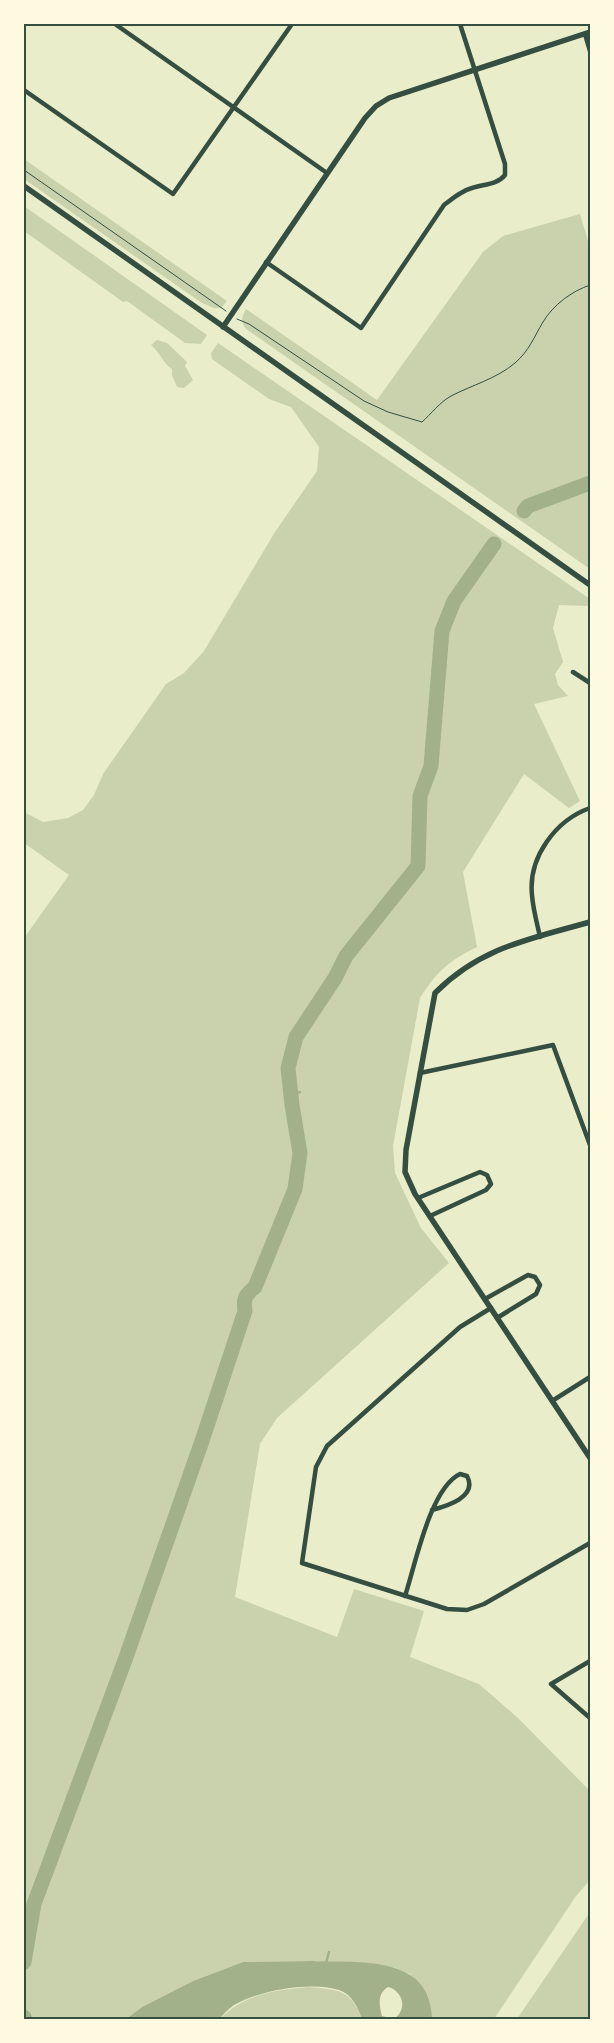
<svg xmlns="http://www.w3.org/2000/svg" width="614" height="2043" font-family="Ubuntu,sans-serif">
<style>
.green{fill:#cad2ad}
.water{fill:#a3b18a;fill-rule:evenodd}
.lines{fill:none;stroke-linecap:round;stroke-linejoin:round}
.stream{stroke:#a3b18a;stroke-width:2.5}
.river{stroke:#a3b18a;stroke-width:15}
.path{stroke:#344e41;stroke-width:1}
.minor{stroke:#344e41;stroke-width:4.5}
.tertiary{stroke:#344e41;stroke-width:5.5}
.neatline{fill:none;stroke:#344e41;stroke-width:2}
</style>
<rect width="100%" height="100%" fill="#e9edc9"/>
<path class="green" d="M24,159L227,301L221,308H214L202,303L24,179Z
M24,206L207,335L201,344L185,343L127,301L123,302L24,231Z
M580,214L590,248V569L246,329C240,321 242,317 246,309L377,400L483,252L503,236Z
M157,340L167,343L187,362L185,366L193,380L184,388L177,387L172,375V369C164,365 160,352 151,345Z
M218,343L590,599V606L559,605L553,628L563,662L555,674L558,685L568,696L534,704L580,801L569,808L524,774L463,872L477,947C449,961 437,971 420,998L393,1146L395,1173L421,1228L449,1263L277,1418L260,1444L235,1597L337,1637L354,1589L424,1611L410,1657L479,1684L518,1718L590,1791V1880L576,1896L494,2019H432V2016L410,1974L393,1967L313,1961L243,1962L193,1981L142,2007L126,2019H24V938L69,875L24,843V812L43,822L68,818L83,810L94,795L103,774L166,684L184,673L204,651L275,532L317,471L319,447L291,407L269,399L212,359L211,353Z
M590,1912V2019H517Z
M309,1987C338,1990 351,1989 362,2019H219C248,1993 271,1991 309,1987Z"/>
<path class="water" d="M313,1961C352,1963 420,1955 430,2004C431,2009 432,2014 432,2019H362C358,2008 352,1994 339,1990C311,1981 261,1990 236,2004C230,2007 224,2014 219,2019H126L142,2007L193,1981L243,1962ZM388,1987C403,1991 408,2009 394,2019L382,2016C379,2005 377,1994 388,1987Z"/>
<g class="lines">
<path class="stream" d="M292,1099L296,1093L300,1092
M326,1963L329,1952"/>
<path class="river" d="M524,511L528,506L590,483
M24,1962L34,1904L125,1660L202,1441L245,1311C243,1299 245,1295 255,1287L295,1189L300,1153L292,1105L288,1068L296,1037L335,978L346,956L418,866L420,796L431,766L442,631L454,601L494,544
M24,2017L25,2019"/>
<path class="path" d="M24,170L226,311
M237,319L249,324L364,401L388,412L422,422C431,414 440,402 451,396C472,385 496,379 515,363C529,351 534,337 543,322C553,305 572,291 590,285"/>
<path class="minor" d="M115,24L327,173
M585,34L590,51
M24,90L173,194L292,24
M266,262L361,328L444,205C453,198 461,191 472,188C484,184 497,185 505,175V164L460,24
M573,672L590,683
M540,937C537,923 533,909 532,895C528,857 556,820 590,808
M420,1073L553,1045L590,1145
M418,1198L480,1172L487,1175L491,1184L486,1190L430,1216
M485,1299L528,1275L535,1277L540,1285L536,1294L497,1318
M491,1308L460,1327L327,1446L316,1467L302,1563L447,1609L467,1610L484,1604L590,1543
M552,1401L590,1377
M405,1596C415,1566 430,1488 460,1474L467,1476C478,1497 447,1506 432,1510
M590,1661L551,1684L590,1718"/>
<path class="tertiary" d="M24,186L590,585
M223,327L365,118L376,106L389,98L590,32
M590,922C530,939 481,947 435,993L406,1150L405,1172L415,1194L590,1458"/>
</g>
<rect width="614" height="2043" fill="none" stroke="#fefae0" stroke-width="50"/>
<rect x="25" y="25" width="564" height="1993" class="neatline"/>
</svg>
